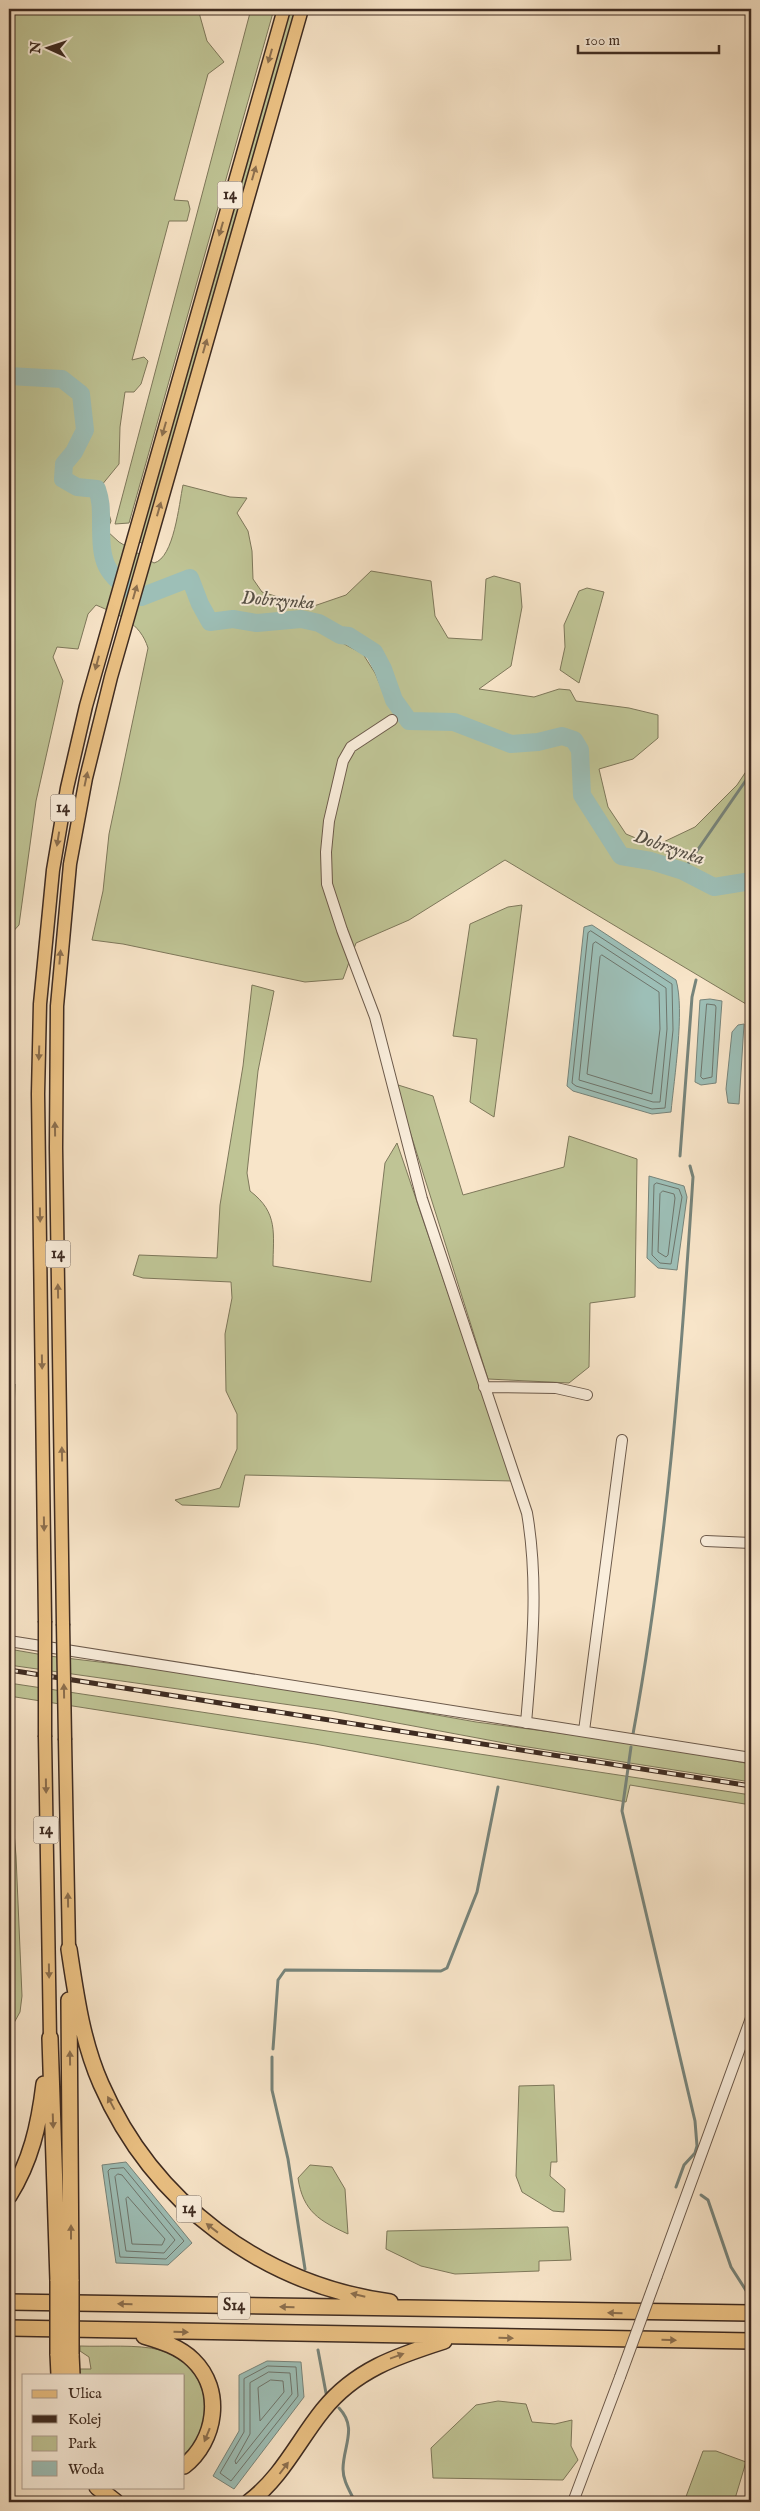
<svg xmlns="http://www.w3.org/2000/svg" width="760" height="2511" font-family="'IM FELL English',serif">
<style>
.green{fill:#bfc495;stroke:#7e785b}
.water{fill:#9dbfb7;stroke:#77847b}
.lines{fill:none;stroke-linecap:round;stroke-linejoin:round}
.shore{stroke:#6e756c;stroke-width:1}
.stream{stroke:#77847b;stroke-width:3}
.river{stroke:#9dbfb7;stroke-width:18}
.minor-casing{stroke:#6c5a4b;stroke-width:12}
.major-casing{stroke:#3e2b21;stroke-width:15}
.highway-casing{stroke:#3e2b21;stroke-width:18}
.minor{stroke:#faeedc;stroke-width:10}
.major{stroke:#ecc284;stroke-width:12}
.highway{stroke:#ecc284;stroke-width:15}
.rail-casing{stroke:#3e2b21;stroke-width:5}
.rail{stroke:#faeedc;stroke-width:3;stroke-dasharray:9;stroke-linecap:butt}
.minor-bridge-casing{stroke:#6c5a4b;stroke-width:12;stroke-linecap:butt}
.major-bridge-casing{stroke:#3e2b21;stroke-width:15;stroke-linecap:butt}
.highway-bridge-casing{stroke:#3e2b21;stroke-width:18;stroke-linecap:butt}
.minor-bridge{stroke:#faeedc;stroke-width:10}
.major-bridge{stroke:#ecc284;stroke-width:12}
.highway-bridge{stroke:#ecc284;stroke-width:15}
.oneway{fill:#8c6f4e}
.labels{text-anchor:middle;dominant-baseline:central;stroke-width:4;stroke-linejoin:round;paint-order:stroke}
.shield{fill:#faeedc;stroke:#766659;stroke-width:1}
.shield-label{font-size:16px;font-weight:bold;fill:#3e2b21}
.water-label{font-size:19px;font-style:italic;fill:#565046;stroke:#faeedc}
</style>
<rect width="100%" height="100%" fill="#f8e5c9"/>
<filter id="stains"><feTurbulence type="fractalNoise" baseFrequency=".004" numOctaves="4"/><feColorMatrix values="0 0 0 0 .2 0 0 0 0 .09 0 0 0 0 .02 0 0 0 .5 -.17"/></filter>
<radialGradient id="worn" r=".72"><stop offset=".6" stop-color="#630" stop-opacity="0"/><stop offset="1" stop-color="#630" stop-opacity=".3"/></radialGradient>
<path class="green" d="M9,9H198L207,41L224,62L208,74L174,200L188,201L190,209L187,221H169L132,360L144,357L148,361L141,384L134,392H125L120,427L119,464L101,486L111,521L107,531L119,542L154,563C174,558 179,504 183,485L230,497L247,498L237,513L248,531L252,551L253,579L262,592L311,607L346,595L371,571L431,581L435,616L448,638L482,640L486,579L494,576L520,583L522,607L511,666L479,689L534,697L559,689L570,690L576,701L629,708L658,715V738L633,759L599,769L608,807L626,834L655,846L695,827L737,785L751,764V878L715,884L684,868L654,857L623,852L590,801L581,747L575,736C561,733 553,736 540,738C517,742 498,736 479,723V730L454,722L409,721L394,700L383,669L374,652L349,636L340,635L319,623L301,619L279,622L281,627L300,625L316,629L363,654L375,673L388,703L402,722L411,728L455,729L512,749L565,742L574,750L579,797L614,855L624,861L673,871L724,892L751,885V1007L505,860L409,920L356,943L343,979L305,982L123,944L92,940L103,891L109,834L148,648C140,622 119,615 96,605L88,614L78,649L57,647L53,657L63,681L36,801L19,925L9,936Z
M251,9H274L129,523L115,524Z
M289,9H296L143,544L138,541Z
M587,588L604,592L579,683L560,670L565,647L564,625L579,591Z
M522,905L494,1117L470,1102L477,1039L453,1036L470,924L508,907Z
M252,985L274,991L258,1071L247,1173L250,1191C279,1213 273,1234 273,1266L371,1282L385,1163L397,1143L512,1481L245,1475L239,1507L182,1505L175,1500L220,1488L237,1449V1414L226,1391L225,1334L232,1298L231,1282L143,1278L133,1275L139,1255L217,1258L220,1205L243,1066Z
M395,1084L433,1096L463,1195L564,1167L569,1136L637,1159L635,1297L590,1303L589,1367L569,1383L488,1379Z
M9,1383L15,1384L14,1412H9Z
M9,1649L49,1656L217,1676L476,1722L635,1743L751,1764V1782L515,1745L333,1711L9,1665Z
M9,1683L751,1795V1805L630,1785L626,1802L315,1744L9,1696Z
M10,1783L16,1856L22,1996L20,2012L9,2032Z
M554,2085L557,2162H551L550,2176L565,2189L564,2212L553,2211L522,2192L516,2176L519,2086Z
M310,2165L332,2167L345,2189L348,2234C320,2221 303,2212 298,2178Z
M568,2227L571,2260L539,2261V2271L455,2274L421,2266L386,2249L387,2231Z
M80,2346C103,2347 138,2344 160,2350C211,2366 217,2420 184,2457V2375H79V2369H91L89,2357L80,2351Z
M498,2401L526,2404L532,2422L555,2424L572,2420L571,2446L578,2460L563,2480L433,2478L431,2448L476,2405Z
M703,2451H716L746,2462L734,2502H684Z"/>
<path class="water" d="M592,925L676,980C685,1010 674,1079 671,1112L652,1114L573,1091L567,1086L584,927Z
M710,999L722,1001L716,1083L701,1085L695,1082L700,1000Z
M744,1024L739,1104L728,1103L726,1089L732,1032L738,1025Z
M649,1176L684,1186L687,1197L677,1270L658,1268L647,1258Z
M126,2162L192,2243L168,2265L116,2263L102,2165Z
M267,2361L301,2362L304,2397L234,2489L213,2476L239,2431V2375Z"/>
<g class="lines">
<path class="shore" d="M591,931L672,984L673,1030L665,1108L652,1109L576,1086L572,1083L588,933Z
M596,942L666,988L667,1029L660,1102H653L579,1080L593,944Z
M602,955L659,992L660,1029L652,1094L587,1074L600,957Z
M707,1004L715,1005L716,1007L712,1077L703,1079L701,1077Z
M657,1183L679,1189L682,1197L671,1264L660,1263L652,1255L654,1185Z
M663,1191L674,1194L675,1198L668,1255L666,1257L658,1252L660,1194Z
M124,2168L184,2241L166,2259L120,2257L108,2171L110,2169Z
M118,2174L122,2175L175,2240L164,2253L126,2251L115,2177Z
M128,2197L165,2239L162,2245L132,2244L126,2199Z
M268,2366L296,2367L298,2396L231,2481L220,2473L244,2432V2379Z
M269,2372L290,2373L292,2394L236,2464L235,2461L250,2434V2383Z
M271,2380L283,2381L284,2392L260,2421L258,2388Z"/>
<path class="stream" d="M683,871L751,773
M680,1156L692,997L696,980
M633,1734C667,1550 681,1363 693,1177L690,1166
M631,1747L622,1811L695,2121L697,2146L695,2153L684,2165L676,2187
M273,2049L278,1980L285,1970L441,1971L447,1968L477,1892L498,1787
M272,2057V2090L288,2159L305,2269
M701,2195L708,2200L731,2267L747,2292
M318,2350L326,2393
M339,2408C358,2428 343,2446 343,2469C343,2481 350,2491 355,2502"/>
<path class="river" d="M9,376L62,379L81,394L85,430L74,452L64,464L63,479L77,487L97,489C101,501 101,508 101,520C101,564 103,573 141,597L190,578L200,604L210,622L233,619L257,623L301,619L319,623L340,635L349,636L374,652L383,669L394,700L409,721L454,722L511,744L538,742L562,736L574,740L580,750L582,795L621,856L651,861L683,871L714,887L751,881"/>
<g class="minor-casing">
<path id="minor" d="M392,720L351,747L343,761L329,821L326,852L327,884L342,930L375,1017L422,1199L527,1513C539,1583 532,1652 526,1723
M484,1387L556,1388L587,1395
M706,1541L751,1543
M9,1641L751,1758
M584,1731L622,1440
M657,2276L751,2018
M573,2502L620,2377"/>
</g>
<g class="major-casing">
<path id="major" d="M45,1621L38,1094L40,1004L53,870L67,788L86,706L284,9
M63,1624L56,1148L57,1006L70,864L86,778L111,677L302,9
M45,1737L50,2038
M65,1740L69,1949"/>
</g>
<g class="highway-casing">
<path id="highway" d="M69,1949C76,1995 82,2041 101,2084C153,2203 262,2284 390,2302
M69,2000L71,2281
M50,2038L58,2281
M9,2196C31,2161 39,2125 44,2084
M9,2302L751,2313
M9,2328L751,2341
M144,2336C161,2341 180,2347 193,2360C224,2390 216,2441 184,2466
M58,2354L59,2375
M71,2354L72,2375
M97,2487L116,2502
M249,2502C282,2477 298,2441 323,2410C355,2370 397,2356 444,2341"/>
</g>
<use href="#minor" class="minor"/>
<use href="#major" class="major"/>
<use href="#highway" class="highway"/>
<g class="rail-casing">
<path id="rail" d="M9,1670L751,1786"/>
</g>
<use href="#rail" class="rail"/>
<g class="minor-bridge-casing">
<path id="minor-bridge" d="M620,2377L657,2276"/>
</g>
<g class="major-bridge-casing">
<path id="major-bridge" d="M63,1624L65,1740
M45,1737V1621"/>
</g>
<g class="highway-bridge-casing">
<path id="highway-bridge" d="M71,2281V2354
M58,2354V2281"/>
</g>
<use href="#minor-bridge" class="minor-bridge"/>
<use href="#major-bridge" class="major-bridge"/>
<use href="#highway-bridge" class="highway-bridge"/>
</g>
<defs><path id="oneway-solid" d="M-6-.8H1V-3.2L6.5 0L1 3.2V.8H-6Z" transform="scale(1.25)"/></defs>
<g class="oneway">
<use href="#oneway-solid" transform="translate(270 56) rotate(106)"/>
<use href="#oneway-solid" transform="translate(254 173) rotate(-74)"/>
<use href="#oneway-solid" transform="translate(221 229) rotate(106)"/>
<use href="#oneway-solid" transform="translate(205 346) rotate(-74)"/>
<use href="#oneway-solid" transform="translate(164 429) rotate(106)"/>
<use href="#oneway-solid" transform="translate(159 509) rotate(-74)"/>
<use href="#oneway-solid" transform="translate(135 592) rotate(-74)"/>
<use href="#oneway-solid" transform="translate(97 663) rotate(105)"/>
<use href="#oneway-solid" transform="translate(86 779) rotate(-78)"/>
<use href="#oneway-solid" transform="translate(58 839) rotate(99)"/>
<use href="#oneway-solid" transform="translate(60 957) rotate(-85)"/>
<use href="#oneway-solid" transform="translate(39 1053) rotate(92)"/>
<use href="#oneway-solid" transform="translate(55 1129) rotate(-91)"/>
<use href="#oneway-solid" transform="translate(40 1215) rotate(89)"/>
<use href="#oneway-solid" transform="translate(58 1291) rotate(-91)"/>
<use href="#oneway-solid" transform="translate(42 1362) rotate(89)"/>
<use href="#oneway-solid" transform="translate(62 1454) rotate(-91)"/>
<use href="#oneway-solid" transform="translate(44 1524) rotate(89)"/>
<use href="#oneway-solid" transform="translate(64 1691) rotate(-91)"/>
<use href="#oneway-solid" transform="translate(46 1786) rotate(89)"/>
<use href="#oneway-solid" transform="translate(68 1900) rotate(-91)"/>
<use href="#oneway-solid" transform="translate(49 1971) rotate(89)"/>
<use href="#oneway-solid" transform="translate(70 2058) rotate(-91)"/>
<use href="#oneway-solid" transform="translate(111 2103) rotate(-118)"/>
<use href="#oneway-solid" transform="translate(53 2121) rotate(88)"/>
<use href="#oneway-solid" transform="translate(212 2228) rotate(-142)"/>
<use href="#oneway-solid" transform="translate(71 2232) rotate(-90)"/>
<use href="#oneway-solid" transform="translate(358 2295) rotate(-167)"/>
<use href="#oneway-solid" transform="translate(125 2304) rotate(-179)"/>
<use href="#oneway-solid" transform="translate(287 2307) rotate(-179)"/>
<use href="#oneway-solid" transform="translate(615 2313) rotate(-179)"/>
<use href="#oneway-solid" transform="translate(181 2332) rotate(2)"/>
<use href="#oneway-solid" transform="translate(506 2338) rotate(1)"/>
<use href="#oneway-solid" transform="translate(669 2340) rotate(1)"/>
<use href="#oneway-solid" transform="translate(397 2356) rotate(-20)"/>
<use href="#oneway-solid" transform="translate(207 2435) rotate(112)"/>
<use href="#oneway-solid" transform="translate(284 2468) rotate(-53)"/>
</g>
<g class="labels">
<g class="shield">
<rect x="217.5" y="181.5" width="25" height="27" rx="4"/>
<rect x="50.5" y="794.5" width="25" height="27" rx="4"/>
<rect x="45.5" y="1240.5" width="25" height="27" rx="4"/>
<rect x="33.5" y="1816.5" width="25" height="27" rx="4"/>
<rect x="176.5" y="2195.5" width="25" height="27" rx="4"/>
<rect x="218" y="2292.5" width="32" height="27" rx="4"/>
</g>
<g class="shield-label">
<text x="230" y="195">14</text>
<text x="63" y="808">14</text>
<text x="58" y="1254">14</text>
<text x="46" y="1830">14</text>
<text x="189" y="2209">14</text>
<text x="234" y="2306">S14</text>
</g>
<g class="water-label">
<text transform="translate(278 601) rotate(4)">Dobrzynka</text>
<text transform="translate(669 848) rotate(19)">Dobrzynka</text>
</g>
</g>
<rect width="760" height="2511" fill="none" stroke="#f8e5c9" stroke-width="30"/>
<rect x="10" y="10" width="740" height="2491" fill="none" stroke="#3e2b21" stroke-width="2.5"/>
<rect x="15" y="15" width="730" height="2481" fill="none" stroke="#3e2b21"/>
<rect x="22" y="2374" width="162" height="115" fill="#faeedc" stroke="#afa091"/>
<rect x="32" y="2390" width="25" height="8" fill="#ecc284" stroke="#afa091"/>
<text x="68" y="2398" font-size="15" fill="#3e2b21">Ulica</text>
<rect x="32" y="2415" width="25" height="8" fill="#3e2b21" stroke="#afa091"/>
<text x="68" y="2424" font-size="15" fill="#3e2b21">Kolej</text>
<rect x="32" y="2436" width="25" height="15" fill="#bfc495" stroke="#afa091"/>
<text x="68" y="2448" font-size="15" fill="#3e2b21">Park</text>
<rect x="32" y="2461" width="25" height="15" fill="#9dbfb7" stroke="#afa091"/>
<text x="68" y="2474" font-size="15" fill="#3e2b21">Woda</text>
<g transform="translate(48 48) rotate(273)" stroke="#faeedc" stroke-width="4" paint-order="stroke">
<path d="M0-4L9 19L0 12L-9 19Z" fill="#3e2b21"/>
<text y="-8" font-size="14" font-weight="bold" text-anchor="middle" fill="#3e2b21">N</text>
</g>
<path d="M578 45v8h141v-8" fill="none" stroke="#3e2b21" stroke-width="2.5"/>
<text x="585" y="45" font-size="15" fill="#3e2b21" stroke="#faeedc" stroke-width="4" paint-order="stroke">100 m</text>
<rect width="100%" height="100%" filter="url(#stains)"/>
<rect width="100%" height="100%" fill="url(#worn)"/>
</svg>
